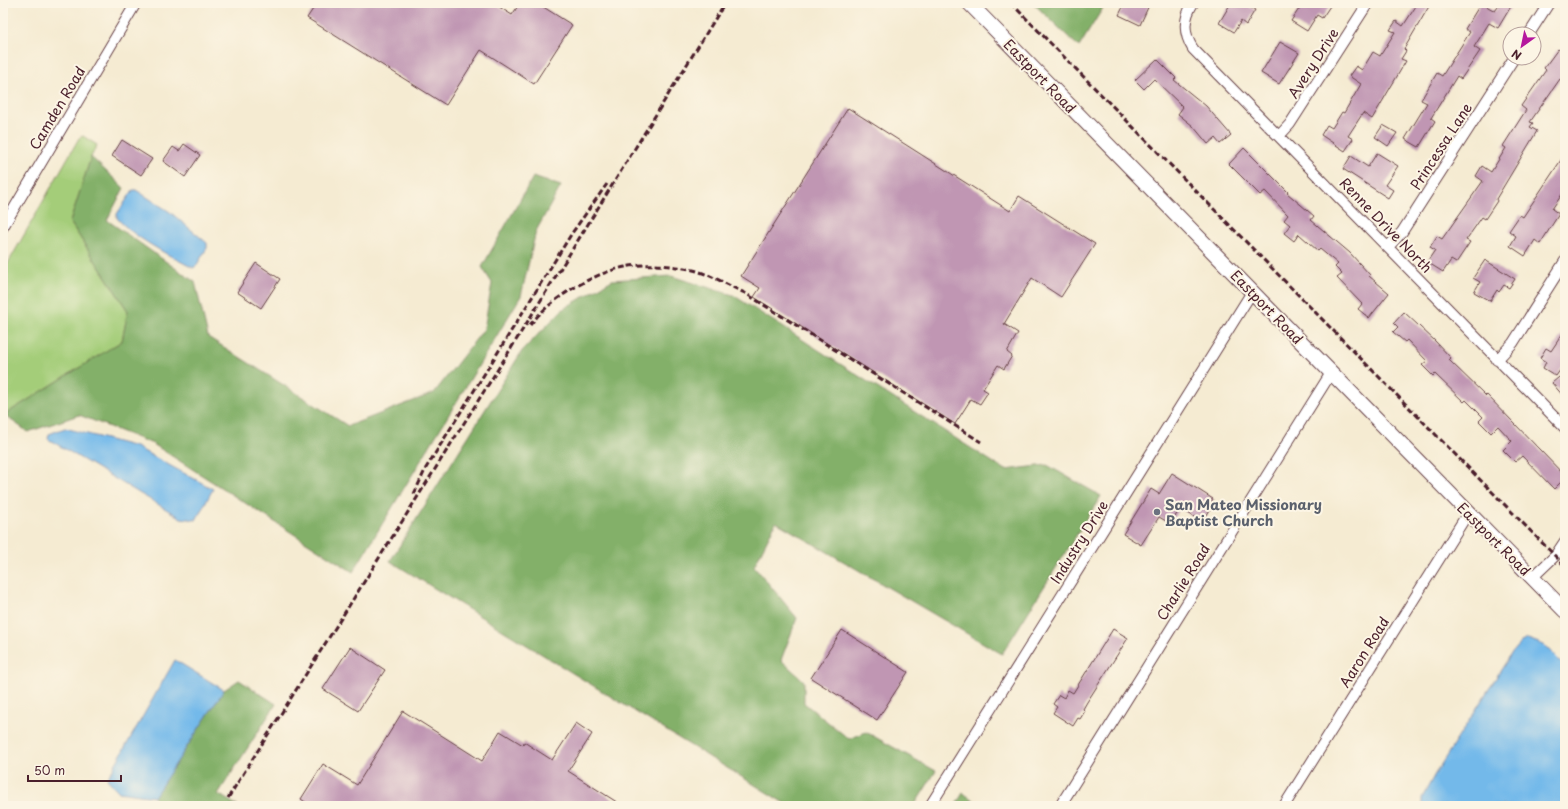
<svg xmlns="http://www.w3.org/2000/svg" width="1568" height="809" font-family="'Playpen Sans',sans-serif">
<style>
.green{fill:#a4cd79;stroke:#777652}
.forest{fill:#83b069;stroke:#66684a}
.water{fill:#73b9ea;stroke:#5e6c8a}
.building{fill:#c096b3}
.lines{fill:none;stroke-linecap:round;stroke-linejoin:round}
.street-casing{stroke:#643e44;stroke-width:12}
.secondary-casing{stroke:#643e44;stroke-width:16}
.street{stroke:#fff;stroke-width:10}
.secondary{stroke:#fff;stroke-width:14}
.rail{stroke:#4a1f2b;stroke-width:3;stroke-dasharray:6 3;stroke-linecap:butt}
.worship-dot{fill:#6b7280;stroke:#fcf5e5;stroke-width:1.5}
.labels{text-anchor:middle;dominant-baseline:central;stroke-width:4;stroke-linejoin:round;paint-order:stroke}
.street-label{font-size:14px;fill:#4a1f2b;stroke:#fcf5e5}
.worship-label{font-size:14px;font-weight:bold;fill:#5b616d;stroke:#fcf5e5;text-anchor:start}
</style>
<rect width="100%" height="100%" fill="#fcf5e5"/>
<filter id="ink" filterUnits="userSpaceOnUse"><feTurbulence type="fractalNoise" baseFrequency=".025" numOctaves="2"/><feDisplacementMap in="SourceGraphic" scale="8" xChannelSelector="R" yChannelSelector="G"/><feConvolveMatrix kernelMatrix="1 2 1 2 8 2 1 2 1" color-interpolation-filters="sRGB"/></filter>
<filter id="wash" filterUnits="userSpaceOnUse"><feTurbulence type="fractalNoise" baseFrequency=".012" numOctaves="4" result="noise"/><feDisplacementMap in="SourceGraphic" scale="16" xChannelSelector="R" yChannelSelector="G"/><feGaussianBlur stdDeviation="0.9" result="paint"/><feColorMatrix in="noise" values="0 0 0 0 0 0 0 0 0 0 0 0 0 0 0 0 0 1.4 0 .05"/><feComposite in="paint" operator="in"/></filter>
<g filter="url(#wash)">
<rect width="100%" height="100%" fill="#f5ebd2"/>
<path class="green" d="M83,136L97,145L91,157L70,222L128,311L122,341L4,415L3,272L79,138Z"/>
<path class="forest" d="M1033,3H1106L1079,47Z
M91,157L124,188L107,220L195,282L208,337L348,426L434,393L484,329L492,283L482,267L533,177L561,186L536,231L521,296L353,572L153,444L79,415L28,432L4,415L122,341L128,311L70,222Z
M671,276L733,295L1005,470L1047,465L1101,496L1002,654L776,522L754,566L797,618L781,660L804,681V703L849,739L866,732L936,771L914,806H789L390,561L522,351L563,309L612,280Z
M239,680L276,704L218,794L238,806H161L154,797L224,690Z
M963,793L982,806H955Z"/>
<path class="water" d="M133,190H136L170,212L207,243V248L196,266L193,268C170,256 133,237 117,218V214Z
M65,428L136,447L213,489L196,520L181,518L48,439L49,434Z
M1528,639L1544,645L1565,666V806H1422V798L1435,774L1513,651L1521,642Z
M175,660L224,690L154,797L119,792L107,779Z"/>
<g id="blocks">
<path class="building" d="M317,3H493L512,15L520,3H537L572,25L534,84L481,50L446,105L307,18Z
M1125,3H1150L1140,25L1119,15Z
M1231,3H1243L1255,10L1246,25L1241,21L1234,32L1219,23Z
M1303,3H1332L1322,18L1317,15L1307,31L1291,21Z
M1418,3H1431L1404,49L1406,51L1401,59L1406,61L1372,119L1363,113L1348,136L1353,139L1345,151L1321,135L1327,125L1332,128L1342,112L1344,113L1361,84L1349,76L1356,66L1362,70L1373,52L1380,56L1395,32L1390,30L1396,21L1403,26Z
M1481,3L1495,11L1501,3H1513L1498,28L1489,23L1474,47L1480,51L1461,79L1457,76L1431,118L1435,121L1419,147L1405,139L1427,103L1421,100L1437,73L1442,76L1470,32L1465,29Z
M1280,42L1299,53L1279,84L1261,73Z
M1558,49L1565,54V83L1560,79L1530,122L1533,123L1530,127L1537,131L1496,199L1497,201L1485,219L1482,217L1466,240L1470,242L1456,263L1451,260L1443,272L1427,262L1435,250L1430,247L1437,236L1442,239L1483,181L1476,176L1482,166L1491,172L1506,148L1503,146L1526,110L1521,106L1546,70L1544,68Z
M1157,59L1176,78L1174,80L1206,106L1231,135L1220,144L1215,138L1208,144L1193,126L1178,114L1183,107L1154,79L1144,89L1135,80Z
M848,108L1010,211L1019,196L1095,244L1061,297L1032,278L1004,324L1018,333L1007,352L1012,356L1004,369L998,365L983,389L988,392L980,404L971,399L955,424L754,297L760,288L741,276Z
M1383,125L1397,133L1388,146L1375,137Z
M122,140L152,159L141,175L112,156Z
M184,144L200,155L185,177L163,161L173,147L179,151Z
M1244,148L1288,192L1287,193L1314,216L1311,220L1350,253L1370,275L1369,276L1389,293L1369,318L1358,309L1362,304L1337,278L1342,274L1335,267L1338,264L1320,249L1318,251L1299,234L1294,241L1284,233L1290,225L1284,220L1288,215L1265,191L1260,195L1229,164Z
M1377,153L1398,166L1385,185L1393,190L1388,198L1343,169L1351,156L1368,167Z
M1565,154V190L1552,209L1559,214L1540,244L1535,240L1525,256L1510,246L1516,236L1509,231L1520,215L1523,217Z
M1485,260L1515,279L1509,288L1504,285L1499,292L1497,290L1490,301L1474,292L1480,282L1473,278Z
M256,263L280,279L261,308L237,292Z
M1404,312L1435,341L1451,358L1449,360L1486,396L1487,395L1565,476V478L1554,489L1522,456L1515,462L1503,450L1512,441L1498,426L1491,433L1479,421L1483,417L1466,400L1464,402L1435,374L1433,376L1422,365L1427,361L1407,340L1405,342L1393,332L1398,327L1394,323Z
M1565,330V363L1556,376L1543,368L1546,362L1540,358L1546,348L1551,351Z
M1565,372V398L1552,383Z
M1172,473L1213,499L1210,504L1213,505L1205,518L1202,515L1199,520L1180,508L1171,524L1159,517L1141,545L1123,534L1151,489L1159,494Z
M1113,629L1128,638L1087,702L1083,709L1085,711L1080,719L1078,718L1073,726L1053,713L1057,707L1053,704L1059,695L1064,698L1068,690L1073,693Z
M842,630L908,672L877,720L811,678Z
M350,647L385,670L358,711L323,689Z
M403,711L482,761L500,731L523,745L524,742L552,760L576,723L592,734L568,771L623,806H311L301,799L323,764L357,785Z"/>
</g>
</g>
<g filter="url(#ink)">
<use href="#blocks" fill-opacity="0" stroke="#643e44" stroke-width="1"/>
<g class="lines">
<g class="street-casing">
<path id="street" d="M1193,3C1183,19 1183,33 1193,49L1565,428
M1529,34L1549,3
M1279,136L1290,124L1368,3
M3,227L136,3
M1388,247L1402,232L1514,58
M1497,360L1513,343L1565,261
M1532,578L1555,556L1565,541
M930,806L1252,292
M1060,806L1331,373
M1284,806L1468,513"/>
</g>
<g class="secondary-casing">
<path id="secondary" d="M969,3L1565,611"/>
</g>
<use href="#street" class="street"/>
<use href="#secondary" class="secondary"/>
<path class="rail" d="M1011,3L1565,566
M530,325C551,298 591,274 625,267C642,263 671,265 689,269C709,273 727,285 745,293L981,442
M414,494L426,468L572,233L607,184
M228,798L510,350L725,3"/>
</g>
</g>
<circle class="worship-dot" cx="1157" cy="512" r="4"/>
<g class="labels">
<g class="street-label">
<text transform="translate(1313 63) rotate(-57)">Avery Drive</text>
<text transform="translate(1040 76) rotate(46)">Eastport Road</text>
<text transform="translate(57 108) rotate(-59)">Camden Road</text>
<text transform="translate(1441 146) rotate(-57)">Princessa Lane</text>
<text transform="translate(1386 225) rotate(46)">Renne Drive North</text>
<text transform="translate(1267 307) rotate(46)">Eastport Road</text>
<text transform="translate(1494 539) rotate(45)">Eastport Road</text>
<text transform="translate(1079 542) rotate(-58)">Industry Drive</text>
<text transform="translate(1183 582) rotate(-58)">Charlie Road</text>
<text transform="translate(1364 652) rotate(-58)">Aaron Road</text>
</g>
<g class="worship-label">
<text x="1165" y="504">San Mateo Missionary<tspan x="1165" dy="16">Baptist Church</tspan></text>
</g>
</g>
<rect width="1568" height="809" fill="none" stroke="#fcf5e5" stroke-width="16"/>
<g transform="translate(1522 46) rotate(213)"><circle r="19" fill="#fcf5e5" stroke="#b59f9b"/>
<path d="M0-3L7 15L0 10L-7 15Z" fill="#b5179e"/>
<text y="-6" font-size="11" font-weight="bold" text-anchor="middle" fill="#4a1f2b">N</text>
</g>
<path d="M28 775v6h93v-6" fill="none" stroke="#4a1f2b" stroke-width="2"/>
<text x="34" y="775" font-size="12" fill="#4a1f2b" stroke="#fcf5e5" stroke-width="3" paint-order="stroke">50 m</text>
</svg>
